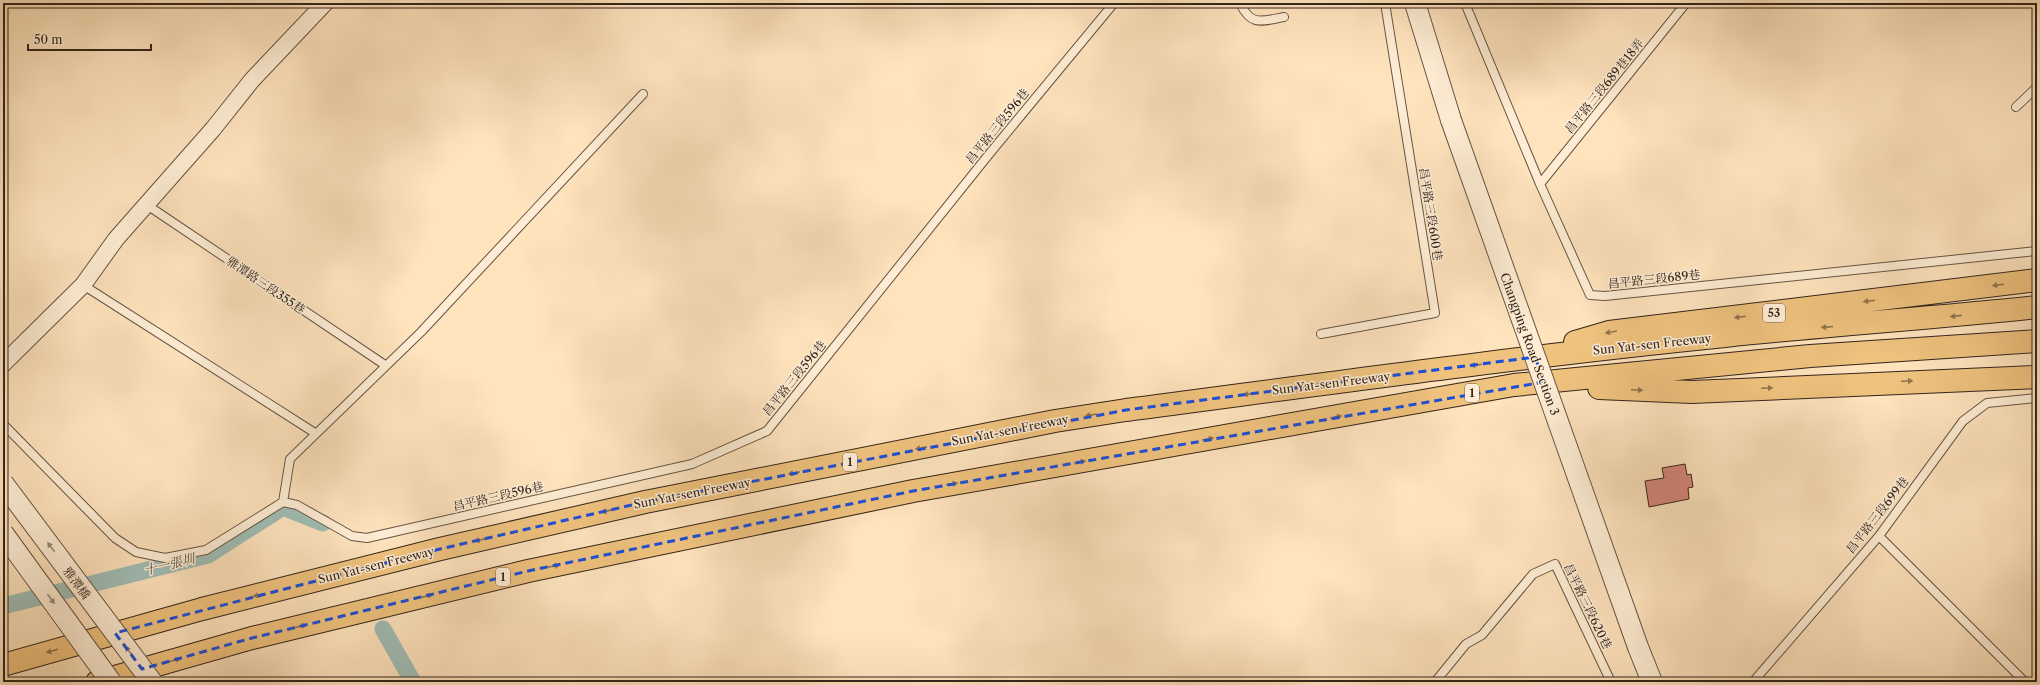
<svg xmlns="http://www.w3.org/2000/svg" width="2040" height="685" font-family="'Libre Caslon Text','Noto Serif TC',serif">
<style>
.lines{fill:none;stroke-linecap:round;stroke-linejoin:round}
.canal{stroke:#a0bdb6;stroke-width:17}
.building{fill:#d48579;stroke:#33241c}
.service-casing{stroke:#665444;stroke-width:10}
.minor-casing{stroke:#665444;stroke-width:18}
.tertiary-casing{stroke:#665444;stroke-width:22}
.motorway-casing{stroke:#33241c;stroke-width:24}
.service{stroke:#feedd4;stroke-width:8}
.minor{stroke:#feedd4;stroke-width:16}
.tertiary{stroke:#feedd4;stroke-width:20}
.motorway{stroke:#efc27e;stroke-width:22}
.tertiary-bridge-casing{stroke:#665444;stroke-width:22;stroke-linecap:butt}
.tertiary-bridge{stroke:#feedd4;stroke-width:20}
.oneway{fill:#91734d}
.oneway2{fill:#988878}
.marked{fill:none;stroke:#1d4ed8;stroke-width:3;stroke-dasharray:8 5;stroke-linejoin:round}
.labels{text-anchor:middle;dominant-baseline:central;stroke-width:3;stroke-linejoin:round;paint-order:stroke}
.shield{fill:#feedd4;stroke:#706053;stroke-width:1}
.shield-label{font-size:11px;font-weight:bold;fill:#33241c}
.street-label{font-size:12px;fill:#33241c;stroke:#feedd4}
.water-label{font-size:13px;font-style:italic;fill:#54524a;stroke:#feedd4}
</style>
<rect width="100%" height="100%" fill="#fee3bd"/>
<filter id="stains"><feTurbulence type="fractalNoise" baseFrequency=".005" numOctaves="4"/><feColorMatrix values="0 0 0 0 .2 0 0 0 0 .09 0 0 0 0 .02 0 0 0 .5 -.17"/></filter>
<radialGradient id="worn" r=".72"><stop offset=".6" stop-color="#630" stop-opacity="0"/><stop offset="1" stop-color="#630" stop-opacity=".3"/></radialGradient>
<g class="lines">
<path class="canal" d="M3,606L208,555L283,507L323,523
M383,629L413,682"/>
</g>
<path class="building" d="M1685,464L1687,475L1691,474L1693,487L1688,488L1689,499L1649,507L1645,481L1664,478L1662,468Z"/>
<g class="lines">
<g class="service-casing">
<path id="service" d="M1240,3C1251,27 1262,21 1284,17
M1465,3L1540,184L1590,295L1605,296L2037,251
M2016,107L2037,87
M1540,184L1686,3
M147,205L385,365
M83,285L315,433
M1321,334L1435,313L1385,3
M3,424L115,538L136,552L165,558L206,550L283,502L290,459L421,332L643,94
M283,502L297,505L352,536L367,538L692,464L767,431L990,153L1114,3
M1879,536L2025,682
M1435,682L1466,644L1482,635L1533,574L1555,564L1611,682
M1753,682L1879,536L1963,421L1987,403L2037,398"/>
</g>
<g class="minor-casing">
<path id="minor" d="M3,364L83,285L116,239L213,129L252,80L325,3"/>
</g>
<g class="tertiary-casing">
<path id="tertiary" d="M1415,3L1451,120
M1638,647L1652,682"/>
</g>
<g class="motorway-casing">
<path id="motorway" d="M1575,342L1609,332L2037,280
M1599,388L1692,392L2037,377
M3,665L202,609L440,549L645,502L1055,421L1126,410C1325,384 1525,356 1725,336C1829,325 1933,318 2037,307
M97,682L252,638L528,571L913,491L1514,385L1810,356L2037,341"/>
</g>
<use href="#service" class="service"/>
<use href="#minor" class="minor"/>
<use href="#tertiary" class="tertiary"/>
<use href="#motorway" class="motorway"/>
<g class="tertiary-bridge-casing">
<path id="tertiary-bridge" d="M1451,120L1638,647
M3,483L152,682
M3,533L111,682"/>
</g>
<use href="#tertiary-bridge" class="tertiary-bridge"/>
</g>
<defs><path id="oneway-solid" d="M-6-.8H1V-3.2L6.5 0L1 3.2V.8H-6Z"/></defs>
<g class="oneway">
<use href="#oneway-solid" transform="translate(1998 285) rotate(173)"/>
<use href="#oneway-solid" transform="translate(1869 301) rotate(173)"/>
<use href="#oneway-solid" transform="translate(1956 316) rotate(174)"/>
<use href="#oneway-solid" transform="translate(1740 317) rotate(173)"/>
<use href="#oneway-solid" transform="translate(1827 327) rotate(175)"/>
<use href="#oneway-solid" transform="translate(1611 332) rotate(170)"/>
<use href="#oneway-solid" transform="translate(1476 365) rotate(173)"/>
<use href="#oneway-solid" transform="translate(1907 381) rotate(-2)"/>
<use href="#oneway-solid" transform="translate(1767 388) rotate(-3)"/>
<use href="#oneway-solid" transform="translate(1637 390) rotate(2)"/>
<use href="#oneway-solid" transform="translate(1249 394) rotate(173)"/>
<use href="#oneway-solid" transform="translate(1091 415) rotate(171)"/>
<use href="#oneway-solid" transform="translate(1336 417) rotate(-10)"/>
<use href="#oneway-solid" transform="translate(1208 439) rotate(-10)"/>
<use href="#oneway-solid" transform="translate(921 448) rotate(169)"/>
<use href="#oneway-solid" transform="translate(1080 462) rotate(-10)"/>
<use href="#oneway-solid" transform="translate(794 473) rotate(169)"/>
<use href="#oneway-solid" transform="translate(952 484) rotate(-10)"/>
<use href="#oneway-solid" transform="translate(607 511) rotate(167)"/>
<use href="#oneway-solid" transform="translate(480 540) rotate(167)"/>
<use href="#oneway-solid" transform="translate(554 566) rotate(-12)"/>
<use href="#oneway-solid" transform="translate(259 595) rotate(166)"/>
<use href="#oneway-solid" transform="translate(427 596) rotate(-14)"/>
<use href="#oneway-solid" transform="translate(301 626) rotate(-14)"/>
<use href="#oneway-solid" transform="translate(52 651) rotate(164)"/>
<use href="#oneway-solid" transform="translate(175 660) rotate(-16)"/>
</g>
<g class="oneway2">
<use href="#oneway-solid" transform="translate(51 547) rotate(-127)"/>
<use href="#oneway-solid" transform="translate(51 599) rotate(54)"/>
<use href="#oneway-solid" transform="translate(129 651) rotate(-127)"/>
</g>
<path class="marked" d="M1535,357L1544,382L913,491L528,571L252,638L142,669L115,633L440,549L645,502L1126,410Z"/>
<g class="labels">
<g class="shield">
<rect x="1763" y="304" width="22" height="18" rx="3"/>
<rect x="1465" y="384" width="14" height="18" rx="3"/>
<rect x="843" y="453" width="14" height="18" rx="3"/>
<rect x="496" y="568" width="14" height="18" rx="3"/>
</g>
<g class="shield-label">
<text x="1774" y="313">53</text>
<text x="1472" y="393">1</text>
<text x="850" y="462">1</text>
<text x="503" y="577">1</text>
</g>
<g class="street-label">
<text transform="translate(1604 86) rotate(-51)">昌平路三段689巷18弄</text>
<text transform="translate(997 126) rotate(-51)">昌平路三段596巷</text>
<text transform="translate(1431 214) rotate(81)">昌平路三段600巷</text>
<text transform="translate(1654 279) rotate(-6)">昌平路三段689巷</text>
<text transform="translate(266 285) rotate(34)">雅潭路三段355巷</text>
<text transform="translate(1530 344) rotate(70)">Changping Road Section 3</text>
<text transform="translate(1652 344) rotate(-6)">Sun Yat-sen Freeway</text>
<text transform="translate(794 378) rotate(-51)">昌平路三段596巷</text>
<text transform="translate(1331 383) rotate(-7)">Sun Yat-sen Freeway</text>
<text transform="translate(1010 430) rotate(-11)">Sun Yat-sen Freeway</text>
<text transform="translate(692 493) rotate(-11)">Sun Yat-sen Freeway</text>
<text transform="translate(498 496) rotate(-13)">昌平路三段596巷</text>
<text transform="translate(1877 515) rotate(-52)">昌平路三段699巷</text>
<text transform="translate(376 565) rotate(-14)">Sun Yat-sen Freeway</text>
<text transform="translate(77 583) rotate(53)">雅潭橋</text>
<text transform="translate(1588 606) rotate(64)">昌平路三段620巷</text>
</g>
<g class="water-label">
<text transform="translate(169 564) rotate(-14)">十一張圳</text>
</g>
</g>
<rect width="2040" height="685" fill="none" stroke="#fee3bd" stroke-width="16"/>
<rect x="4" y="4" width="2032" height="677" fill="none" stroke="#33241c" stroke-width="2"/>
<rect x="8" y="8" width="2024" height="669" fill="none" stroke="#33241c"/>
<path d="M28 44v6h123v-6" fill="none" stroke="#33241c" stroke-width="2"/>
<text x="34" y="44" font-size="12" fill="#33241c" stroke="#feedd4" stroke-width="3" paint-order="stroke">50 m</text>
<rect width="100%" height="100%" filter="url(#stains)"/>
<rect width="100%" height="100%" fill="url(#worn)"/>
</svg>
